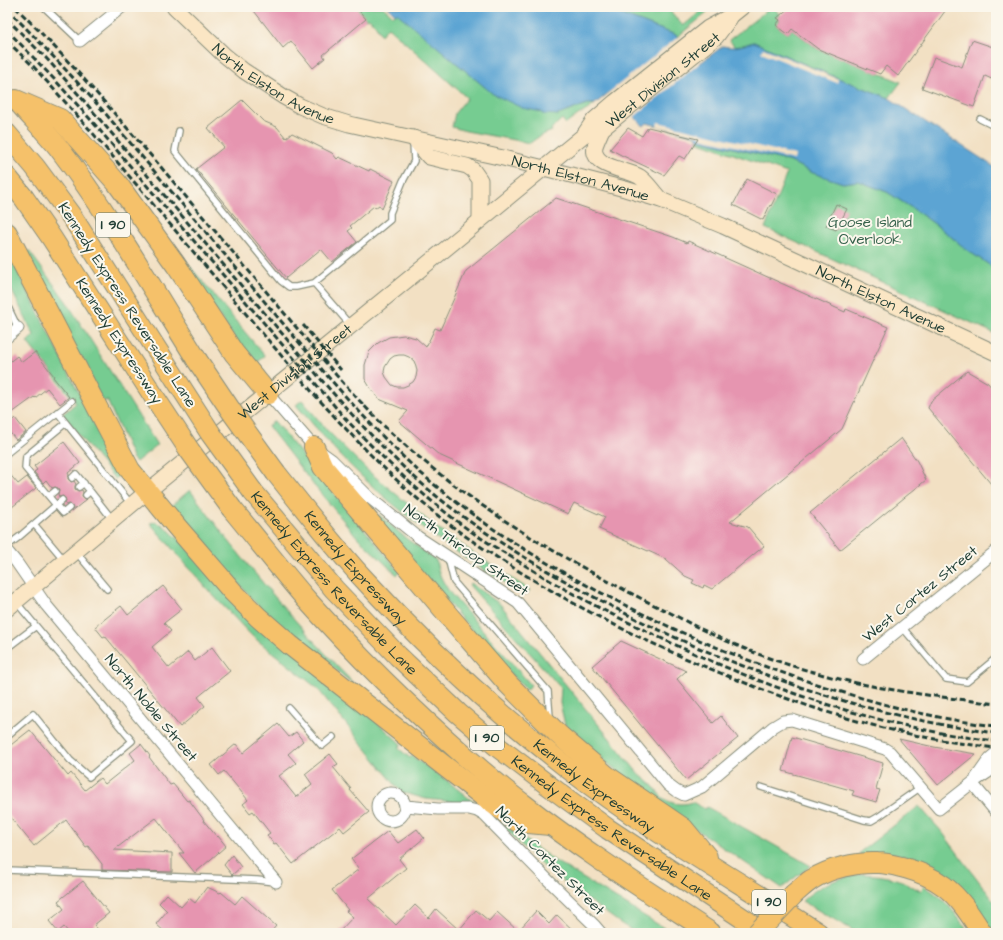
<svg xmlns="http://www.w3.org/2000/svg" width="1003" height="940" font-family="'Architects Daughter',sans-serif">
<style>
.green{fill:#76cc91;stroke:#4a8462}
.water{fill:#5ca4d3;stroke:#3e7084}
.pier{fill:#f2e0c3}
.building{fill:#e695b0;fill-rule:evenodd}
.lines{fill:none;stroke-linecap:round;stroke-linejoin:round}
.lane-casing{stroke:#888e7c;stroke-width:8}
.street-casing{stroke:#888e7c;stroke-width:13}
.secondary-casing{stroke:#888e7c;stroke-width:17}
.highway-casing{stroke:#888e7c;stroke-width:22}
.lane{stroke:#fff;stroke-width:5.5}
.street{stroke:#fff;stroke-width:11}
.secondary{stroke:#fbe6c4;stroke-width:15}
.highway{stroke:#f5c16b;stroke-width:20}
.rail{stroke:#1f3d34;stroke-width:3;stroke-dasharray:6 3;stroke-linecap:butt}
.highway-bridge-casing{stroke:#888e7c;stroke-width:22;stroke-linecap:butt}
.highway-bridge{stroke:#f5c16b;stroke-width:20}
.labels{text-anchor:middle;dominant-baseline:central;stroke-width:4;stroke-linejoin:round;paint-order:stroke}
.shield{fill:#fbf7ec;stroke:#61756b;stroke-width:1}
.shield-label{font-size:14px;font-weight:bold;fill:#1f3d34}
.street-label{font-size:15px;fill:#1f3d34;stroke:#fbf7ec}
.park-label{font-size:15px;fill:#35614b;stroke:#fbf7ec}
</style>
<rect width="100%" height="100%" fill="#fbf7ec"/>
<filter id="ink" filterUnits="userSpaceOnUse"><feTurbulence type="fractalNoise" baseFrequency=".025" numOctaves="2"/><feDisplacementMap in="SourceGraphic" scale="8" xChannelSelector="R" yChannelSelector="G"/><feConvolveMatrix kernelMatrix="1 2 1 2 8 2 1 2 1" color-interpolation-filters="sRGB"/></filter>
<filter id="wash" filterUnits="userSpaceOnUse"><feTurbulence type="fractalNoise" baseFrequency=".012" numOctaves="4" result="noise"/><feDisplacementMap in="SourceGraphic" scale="16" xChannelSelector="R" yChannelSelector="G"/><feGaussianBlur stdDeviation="0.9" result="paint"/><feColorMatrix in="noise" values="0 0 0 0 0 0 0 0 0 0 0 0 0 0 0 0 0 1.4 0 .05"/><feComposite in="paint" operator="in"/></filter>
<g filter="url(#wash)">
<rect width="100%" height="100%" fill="#f2e0c3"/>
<path class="green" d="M356,7H383L393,16L397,12L493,94L558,115L587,104H595L587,110L578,115L566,124L562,119L551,129L552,131L540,136L530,143L466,131L452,127L455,113L467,98L388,27L381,35L376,26L369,18L366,19Z
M601,7H667L683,26L706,7H712L706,12L707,13L677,37L676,35Z
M771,7H773L780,15L777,18L780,20L776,25L788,34L792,29L818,49L901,82L889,98L825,73L817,69L813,68L754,42L735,47L729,40Z
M697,139L791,162L813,173L843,183L858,181L887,192L912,208L932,222L949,235L967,250L994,268V271L996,274V334L765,228L787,173L699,142L696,141Z
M168,240L265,356L253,366Z
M7,250L103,441L122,474L115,479L62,415L76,403L27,342L34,335L7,281Z
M29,251L66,301L157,445L136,462L133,459L107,400L103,402L24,254Z
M302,400L326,429L367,470L437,528L509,577L530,590L526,595C457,556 393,510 338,453C324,437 310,421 296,405Z
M274,421L400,572L397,575L358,538L312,483L268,426Z
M190,490C241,560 298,626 358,688L259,607L176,512L172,505Z
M379,515L407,539L436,560C438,574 443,582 451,594L531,685L527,690L510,674L374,518Z
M155,522L163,525L401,744L398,748L410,758L412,756L445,779L476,804L426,799L401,792L317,688L252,636L209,591L150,523Z
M470,583L500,604L638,773C642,777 648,781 652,785C655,788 657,792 660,795C668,804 681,806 692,802L705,809L707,807L811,866L797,876L782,888L665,808L607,763L565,725L560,703L561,688L469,585Z
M919,806L942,832L996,904V933H992L950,878L937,869L924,863L909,857L896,854L885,853L860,855V852Z
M496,819L555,861L672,933H636L620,923L581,895L538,862Z
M862,874C878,875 894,877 909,884L908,885L921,891L924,886C946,899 955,913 969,933H858L802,901C820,884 838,878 862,874Z"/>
<path class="water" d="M388,7H601L676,35L699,64L723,46C734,49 743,45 754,42L813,68L817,69L825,73L889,98L996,168V274L994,268L967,250L949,235L932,222L912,208L887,192L858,181L843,183L813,173L791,162L697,139V137L696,136L647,123L644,126L638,121L612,90L595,104H587L558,115L542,114V112L522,108L493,94L397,13L395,14Z"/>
<path class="pier" d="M679,36L700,63L633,118L612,93L610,95L608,93Z
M763,48L838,79L837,83L761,52Z
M658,122L795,155L794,160L701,138V136L657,126Z"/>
<g id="blocks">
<path class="building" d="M251,7H356L366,19L323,55L325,58L313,68L291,41L283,48Z
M790,7H948L898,76L886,66L880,74L818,49L792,29L788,34L776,25L780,20L777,18Z
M972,40L996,48V81L985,76L974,107L922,88L934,57L962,67Z
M242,100L263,121L277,127L286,138L292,133L332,153L337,159L339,157L369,171L370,169L394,181L382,209L379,205L375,208L374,206L350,226L352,228L348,231L357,242L332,262L321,249L286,278L196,169L224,147L208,128Z
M648,127L689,137L698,139L685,159L679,156L664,175L621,155L610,149L628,128L642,136Z
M747,179L777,194L771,206L770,205L763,220L733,205Z
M556,198L673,237L687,243L688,241L845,312L846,309L888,327L842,429L730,522L748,527L764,546L712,589L704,585L703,588L692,583L694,580L685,576L666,559L599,529L605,517L574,503L568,514L439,455L399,421L408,411L379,399L371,389L365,379V365L369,352L378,343L389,337L404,335L416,338L426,347L435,328L440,330L466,271ZM399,355H404L409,357L414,361L416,366L417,371L416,377L413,382L408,385L403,387H397L392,385L386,377L384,372L385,367L390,359L394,356Z
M836,204L847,209L836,230L826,226Z
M35,352L54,376L53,377L69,397L60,404L47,388L35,398L34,397L12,413L7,407V364L17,356L22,362Z
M967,371L988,383L996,393V490L928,408L931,401Z
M15,418L26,432L16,440L7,429V425Z
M901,438L917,461L926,480L840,550L810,513Z
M64,442L80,463L68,473L69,475L68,477V479L71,482L74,481L76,484L75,486V489L78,491L82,490L83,492L82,496L85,499H87L71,512L73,509L72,506L70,504L66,505L65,503L66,501L65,498L63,496L59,497L58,494L59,491L58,488L55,487L52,488L46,480L43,483L34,472L37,470L34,466Z
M7,471L18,484L27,477L36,488L7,511Z
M163,586L182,609L164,623L171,631L152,647L169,668L188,652L195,661L212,647L230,671L198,697L205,706L180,727L105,636L103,637L95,627L121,606L128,615Z
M621,641L686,671L677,679L713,723L721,716L738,738L686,780L592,666Z
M278,724L289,737L296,732L303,741L288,754L296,763L279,776L296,797L312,784L305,774L330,754L338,764L333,767L351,789L350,790L369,812L344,832L340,827L293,864L276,843L274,844L267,835L270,833L253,811L250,813L243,804L248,800L224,771L219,775L211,765L236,744L243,753Z
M30,730L68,776L71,773L85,790L100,778L105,784L135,760L130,753L141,744L150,756L149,757L170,785L173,784L187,801L189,800L204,820H203L217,837L218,836L226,846L195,873L179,853H184L156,818L114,850L172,853V872L102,870V864L88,846L86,847L66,820L34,846L7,813V748Z
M792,737L883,763L876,789L880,790L876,802L852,795L854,791L783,771Z
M899,739L934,747L976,754L938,785Z
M417,829L424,838L399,859L406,868L368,899L396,925L415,905L429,918L436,909L459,930L476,910L489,921L497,912L518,931L536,911L549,924L557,915L576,933H338L353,917L346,911L348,910L332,890L359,869L351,859L388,831L398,843Z
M232,855L241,867L232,875L224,865Z
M83,881L109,913L94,925L101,933H69L64,927L58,932L49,921L64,909L58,901Z
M207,887L220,893L221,892L235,904L242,896L276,926L270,933H166L156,924L167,911L159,903L167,894L181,907L189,898L195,903Z"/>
</g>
</g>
<g filter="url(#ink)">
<use href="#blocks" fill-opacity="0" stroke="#888e7c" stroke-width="1"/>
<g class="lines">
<g class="lane-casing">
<path id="lane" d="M44,7L80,41
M980,119L996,127
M179,131L175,151L281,281L289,287H296L314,283L390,220V213L403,181L414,161L413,143
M314,283L351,326
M7,305L18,328
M57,412L131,504
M7,453L72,401
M72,478L76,474L90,491
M79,487L84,483
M86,495L90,491L112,519
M49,496L55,491
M62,500L56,505L63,513L69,508
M34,524L65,561
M7,546L19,537L56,505L25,468L26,456L66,423
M76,552L107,589
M448,558L454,582L548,691L550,717
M902,627L946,679L967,682L996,658
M7,648L36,626
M289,708L322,746L333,737
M7,736L33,714L70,760L89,777L132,741L16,602
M761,787L864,820L871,821L878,817L921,787
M7,870L257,880L274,882"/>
</g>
<g class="street-casing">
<path id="street" d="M80,41L122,7
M7,337L18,328
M268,394L314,447L332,460L370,498L418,537L518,603L668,785L676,791L684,795L702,787L773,727L783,721L792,720L885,749L890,752L939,809L972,783L996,767
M7,551L17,563L46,605L276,882
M863,659L996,551
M976,778L990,758L996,753
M972,783L996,812
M377 807a14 14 0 1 1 28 0a14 14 0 1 1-28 0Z
M406,806L438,809H469L477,811L484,815L550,882L595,926L601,933"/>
</g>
<g class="secondary-casing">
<g id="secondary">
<path id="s1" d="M174,7L223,54L244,71L284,97L300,106L323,116L349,124L503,158L544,168L625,189L661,200L723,226L803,263L996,353"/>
<path d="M602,129C600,134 597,140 595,146C590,168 628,169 640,177C648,183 654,193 661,200"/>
<path id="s2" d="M584,135L602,129L716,37L730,18"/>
<path d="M413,138L429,157L467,166L473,170L480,180V220"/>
<path id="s3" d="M7,609L148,491L427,264L584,135L594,120L615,102L708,28L732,15L742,7"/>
</g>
</g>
<g class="highway-casing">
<g id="highway">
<path d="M16,100L60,119L117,183L176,265L234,353L268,394"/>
<path d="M20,104C32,118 46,132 58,147C110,215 152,288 197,360"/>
<path d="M7,134L35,167L72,217L175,378"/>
<path d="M7,177L24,198L51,237L153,395"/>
<path d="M7,233L85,384L130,470L177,527L233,592L258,617L290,645L484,797L518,822L550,825"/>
<path d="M314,447L323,467L449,616L508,684L559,735L607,776L683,828L707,857"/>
<path id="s4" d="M276,473C304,508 331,543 361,576C425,646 494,711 569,769C648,830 735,879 818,933"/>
<path id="s5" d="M253,492L334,589L398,656L458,713L499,748L548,785L608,829L765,933"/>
<path d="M232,509C257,539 281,570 306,599C356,655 410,708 467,758C485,773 503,789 522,803C582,850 647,891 711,933"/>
<path d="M794,894C800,889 805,884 811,880C830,868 856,862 878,863C887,863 897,866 905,868C919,872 932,877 944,886C960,898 971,916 982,933"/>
</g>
</g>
<use href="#lane" class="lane"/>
<use href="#street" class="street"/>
<use href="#secondary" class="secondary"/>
<use href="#highway" class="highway"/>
<path class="rail" d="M15,7C67,57 113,112 160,166C219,236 278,305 336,375C358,399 380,424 405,445C482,513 565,560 656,606C670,612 683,620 697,627C735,646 775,662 817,673C875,690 936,696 996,704
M7,9C41,43 73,77 105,113L330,379C364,417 397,454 436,486C499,538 571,579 645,615C706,645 770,670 835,690C887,706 941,720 996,726
M7,19L46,58L79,95L325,384C359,423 394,461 434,494C475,528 521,556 567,582C609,606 653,628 699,648C795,689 892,720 996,733
M7,30L54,79L91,120L344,417C381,457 419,493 462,525C484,541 508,555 531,569C565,590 600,609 636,626C749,682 870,727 996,741
M7,41L33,66L91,131L313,393C351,435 388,475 431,510C473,544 519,572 566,599C625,632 686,660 748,684C789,700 830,714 872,725C913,736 954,743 996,748
M303,325L341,370"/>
<g class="highway-bridge-casing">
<path id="highway-bridge" d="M197,360L234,415L276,473
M175,378L211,434L253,492
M153,395L190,451L232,509
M757,933L794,894"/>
</g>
<use href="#highway-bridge" class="highway-bridge"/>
</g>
</g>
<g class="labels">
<g class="shield">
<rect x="96" y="213" width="34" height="24" rx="3"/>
<rect x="470" y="726" width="34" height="24" rx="3"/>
<rect x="752" y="890" width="34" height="24" rx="3"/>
</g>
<g class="shield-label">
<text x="113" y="225">I 90</text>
<text x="487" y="738">I 90</text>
<text x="769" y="902">I 90</text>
</g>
<g class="street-label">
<text stroke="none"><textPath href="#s2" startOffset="97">West Division Street</textPath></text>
<text stroke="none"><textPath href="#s1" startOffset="127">North Elston Avenue</textPath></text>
<text stroke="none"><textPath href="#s1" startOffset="451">North Elston Avenue</textPath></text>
<text stroke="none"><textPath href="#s1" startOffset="776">North Elston Avenue</textPath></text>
<text transform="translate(127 305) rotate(57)">Kennedy Express Reversable Lane</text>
<text transform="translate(119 341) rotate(57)">Kennedy Expressway</text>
<text stroke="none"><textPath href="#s3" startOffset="373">West Division Street</textPath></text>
<text transform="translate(466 550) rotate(35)">North Throop Street</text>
<text stroke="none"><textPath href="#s4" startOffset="124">Kennedy Expressway</textPath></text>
<text stroke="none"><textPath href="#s5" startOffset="122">Kennedy Express Reversable Lane</textPath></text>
<text transform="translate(920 594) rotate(-39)">West Cortez Street</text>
<text transform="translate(151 708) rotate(50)">North Noble Street</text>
<text stroke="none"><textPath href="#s4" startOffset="448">Kennedy Expressway</textPath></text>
<text stroke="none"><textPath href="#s5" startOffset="494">Kennedy Express Reversable Lane</textPath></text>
<text transform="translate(550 861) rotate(45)">North Cortez Street</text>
</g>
<g class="park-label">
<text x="870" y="222">Goose Island<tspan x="870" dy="17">Overlook</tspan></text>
</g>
</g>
<rect width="1003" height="940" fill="none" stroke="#fbf7ec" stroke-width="24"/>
</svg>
